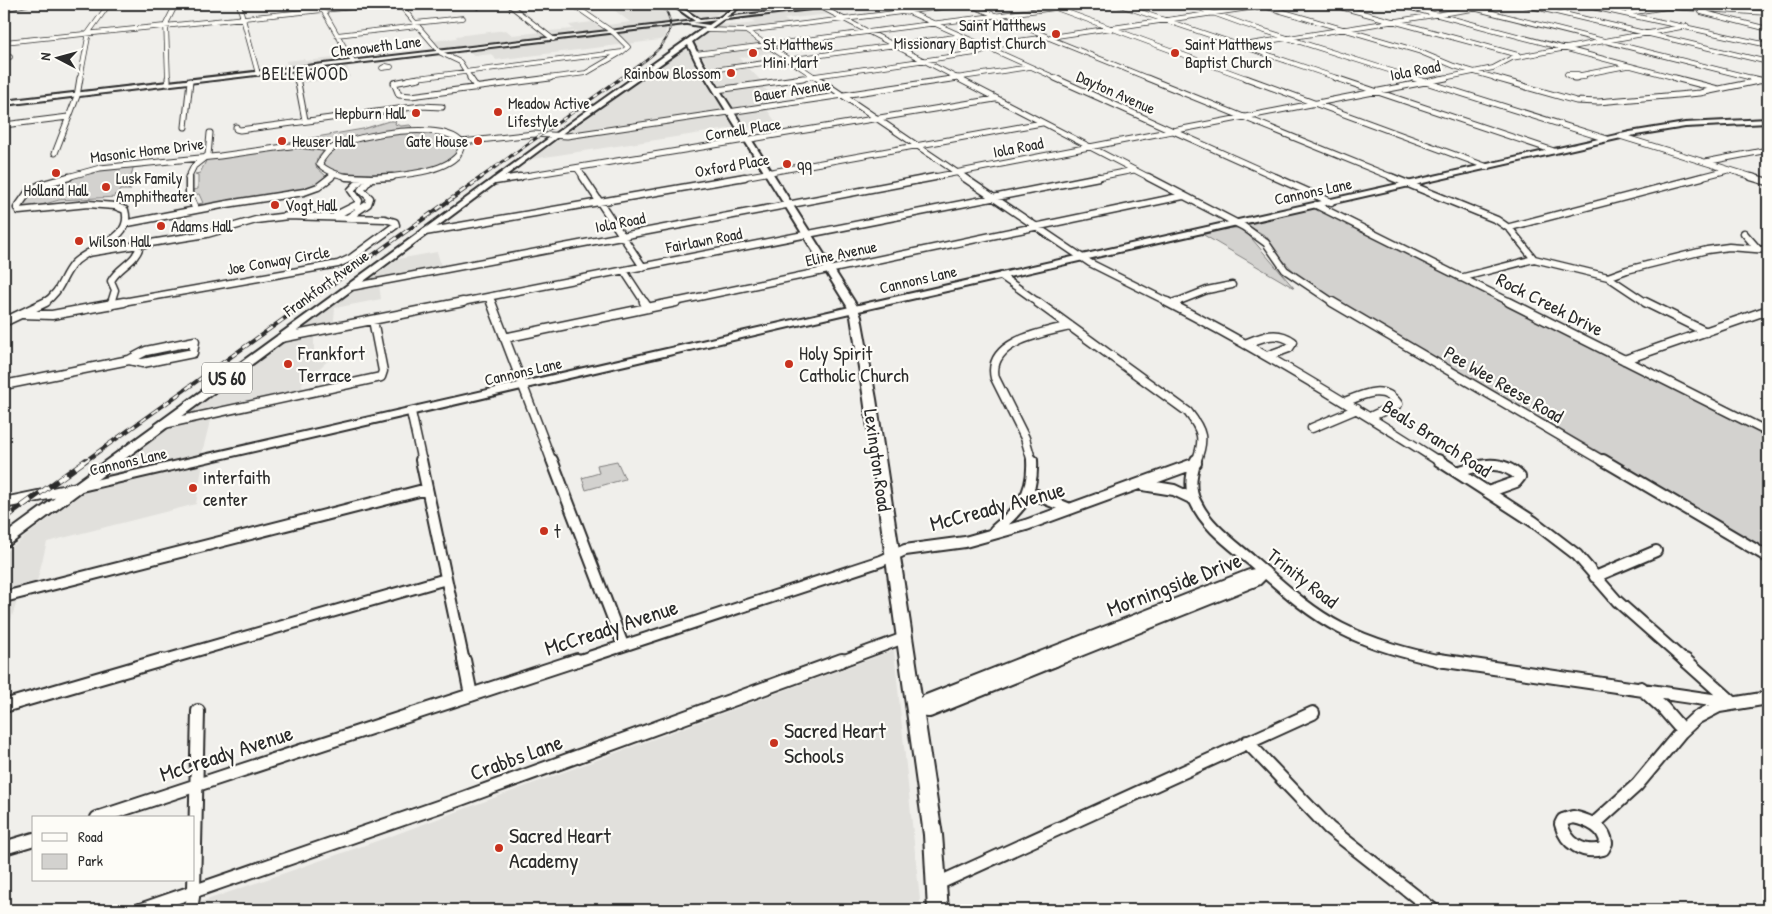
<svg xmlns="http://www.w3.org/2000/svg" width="1772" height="914" font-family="'Patrick Hand',sans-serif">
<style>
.built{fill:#e1e0dc}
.green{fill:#d3d2cf;stroke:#7f7e7d}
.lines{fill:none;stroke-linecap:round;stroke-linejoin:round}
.street-far5-casing{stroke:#2b2b2b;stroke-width:5.5}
.street-far4-casing{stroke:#2b2b2b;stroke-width:7}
.street-far3-casing{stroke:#2b2b2b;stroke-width:9}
.street-far2-casing{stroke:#2b2b2b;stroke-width:11}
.street-far1-casing{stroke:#2b2b2b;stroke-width:14}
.street-casing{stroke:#2b2b2b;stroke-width:16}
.secondary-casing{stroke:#2b2b2b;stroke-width:4}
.primary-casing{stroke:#2b2b2b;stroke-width:4}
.street-far5{stroke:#fdfcf7;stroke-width:4}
.street-far4{stroke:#fdfcf7;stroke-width:5}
.street-far3{stroke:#fdfcf7;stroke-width:6}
.street-far2{stroke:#fdfcf7;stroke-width:8}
.street-far1{stroke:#fdfcf7;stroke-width:10}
.street{stroke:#fdfcf7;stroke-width:12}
.secondary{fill:#fdfcf7;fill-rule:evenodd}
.primary{fill:#fdfcf7;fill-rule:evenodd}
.rail-far3-casing{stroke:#2b2b2b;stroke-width:2}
.rail-far2-casing{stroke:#2b2b2b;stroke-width:3}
.rail-far1-casing{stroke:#2b2b2b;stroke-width:4}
.rail-casing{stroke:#2b2b2b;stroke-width:5.5}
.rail-far3{stroke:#fdfcf7;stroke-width:1;stroke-dasharray:4.5;stroke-linecap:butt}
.rail-far2{stroke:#fdfcf7;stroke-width:2;stroke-dasharray:5;stroke-linecap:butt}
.rail-far1{stroke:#fdfcf7;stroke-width:2.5;stroke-dasharray:7;stroke-linecap:butt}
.rail{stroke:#fdfcf7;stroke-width:4;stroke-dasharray:11;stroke-linecap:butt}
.poi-dot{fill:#c8321e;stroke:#fdfcf7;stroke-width:2}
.labels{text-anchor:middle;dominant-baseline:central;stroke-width:4.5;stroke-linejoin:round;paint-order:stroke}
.far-poi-label{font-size:16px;fill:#2b2b2b;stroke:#fdfcf7;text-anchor:start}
.far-street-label{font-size:16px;fill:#2b2b2b;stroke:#fdfcf7}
.far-quarter-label{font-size:18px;letter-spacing:1px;fill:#2b2b2b;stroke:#fdfcf7}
.shield{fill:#fdfcf7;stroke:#6a6a68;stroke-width:1}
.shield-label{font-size:18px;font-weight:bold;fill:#2b2b2b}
.street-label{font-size:19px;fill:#2b2b2b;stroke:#fdfcf7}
.poi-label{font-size:19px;fill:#2b2b2b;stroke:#fdfcf7;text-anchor:start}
.near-street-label{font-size:22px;fill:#2b2b2b;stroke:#fdfcf7}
.near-poi-label{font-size:22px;fill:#2b2b2b;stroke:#fdfcf7;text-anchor:start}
</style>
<rect width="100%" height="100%" fill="#f0efeb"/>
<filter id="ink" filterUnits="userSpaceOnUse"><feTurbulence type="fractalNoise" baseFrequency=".02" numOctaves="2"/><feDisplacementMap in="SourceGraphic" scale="10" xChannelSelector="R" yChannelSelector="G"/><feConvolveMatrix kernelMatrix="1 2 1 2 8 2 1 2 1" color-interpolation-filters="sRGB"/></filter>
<g filter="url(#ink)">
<path class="built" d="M606,4H657L666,14L669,23L614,30L607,25L630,22Z
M676,4H732L713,17L704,19L697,18Z
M816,9L830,14L784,19L791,24L744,31L774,52L739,58L765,85L762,86L784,106L766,108L777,124L746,128L694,43L718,24L738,25L756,23L748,17Z
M592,22L605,32L579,35L576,31L569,32L572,36L556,37L549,31L573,29L569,25Z
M667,26L664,38L660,40L496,60L492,54L474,56L468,49Z
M506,30L512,35L542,32L549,39L444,51L434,41L457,38L456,36Z
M680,50H687L734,128L532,159Z
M344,57L348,62L288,69L286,61L304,59L305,61Z
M347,64L350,77L293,84L291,70Z
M437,252L443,271L379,284L381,299L335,308L333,331L314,336V353L343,348L302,383L303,397L211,417L201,457L100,478L398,259Z
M203,462L196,504L47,542L34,593L18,598L4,640V553L89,488Z
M894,650L921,910H178L394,835Z"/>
<path class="green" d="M389,121H396L395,124L401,126L410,125L412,127L332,146L304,143L305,139L363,129Z
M415,132L450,136L461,142L460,151L449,161L432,168L393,176L339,175L322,164C328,138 394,134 415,132Z
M297,146L322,150L323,152L317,159L316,167L326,176V179L309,189L206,206L198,204L203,203L199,194L192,195L193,190L198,189V175L195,174L200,173L206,161L202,160Z
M151,165L133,168L130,181L139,180V183L130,185L128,189L131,190H120L118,194L114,195L117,197L59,200L31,208L21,209L30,192L87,171Z
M1315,208L1768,436V550L1302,280L1282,259L1266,236L1245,224Z
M1228,228H1238L1246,232L1294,288L1202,234Z
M617,461L625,479L586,490L582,478L599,473L597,465Z"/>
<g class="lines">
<g class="street-far5-casing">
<path id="street-far5" d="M239,4L258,74
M399,4L441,53L460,62L471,79
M475,4L478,7
M508,4L553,39
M572,4L614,33L628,47L622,52
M891,4L1058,79
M968,4L1046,36
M1045,4L1249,79
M1117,4L1340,79
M1188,4L1246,25L1417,79
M1257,4L1418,51L1454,66L1499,79
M1329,4L1518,55
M1396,4L1680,79
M1457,4L1756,79
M1522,4L1768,62
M1578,4L1768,45
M1625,4L1645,8
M821,7L959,79
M4,9L27,4
M323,10L353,62
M1701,12L1768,29
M1629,13L1667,7L1768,13
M415,23L463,18
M706,30L746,31L818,79
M746,31L968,4
M337,35L418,26
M1050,37L1263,6
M1049,38L1150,79
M4,42L384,4
M1243,45L1505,4
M695,54L1087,4
M4,57H10
M386,66L391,67L382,68Z
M295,69L297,79
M705,71L962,36
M1567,74H1578L1584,77L1574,78Z
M1581,75L1627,66
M80,79L89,32L109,4
M168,79L166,24L176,4
M409,79L622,52
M540,79L586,73L622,52
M794,79L976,53L1004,43L1046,37
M949,79L1030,67
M1439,79L1493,68L1512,58L1687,26"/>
</g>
<g class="street-far4-casing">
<path id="street-far4" d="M168,78V84
M297,78L305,120
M419,78L394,83L399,95L411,96L550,78
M470,78L477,88
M817,78L965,178
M957,78L1150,178
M1055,78L1278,178
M1147,78L1394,178
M1246,78L1488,167
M1336,78L1554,151
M1413,78L1607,139
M1495,78L1576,101L1598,102L1700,93L1768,79
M1574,78H1576
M1675,78L1718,89
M1751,78L1760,80
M717,90L803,78
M4,125L68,117
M185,127L190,81
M236,127V129L240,130L421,106L442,107
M1620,136L1756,178
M462,142L534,134L567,136L958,78
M55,153L77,96L80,78
M1705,162L1768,150
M577,168L584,178
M64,178L100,168L220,156L298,145L331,149
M188,178L194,166L208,155L210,133
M329,178L333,175
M365,178C347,177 333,176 319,164C323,157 327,151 334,147C358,134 445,119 463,144C461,147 460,152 458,155C443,173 397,176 375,178
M513,178L995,99
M738,178L1042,123
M929,178L1446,78
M1093,178L1134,170
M1697,178L1728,170"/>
</g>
<g class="street-far3-casing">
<path id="street-far3" d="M189,177V194L196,210
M346,177L371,178L392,177
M583,177L643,267
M963,177L1090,263L1170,303
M1148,177L1244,227L1266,243L1285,270L1334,303
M1275,177L1331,202
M1391,177L1497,220L1510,229L1534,259L1608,277L1647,303
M1751,177L1768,182
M495,181L520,177
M1316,205L1512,303
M336,215L358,204L359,201L351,190L362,179
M349,217L368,204L370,198L361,190L370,179
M128,223L227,204L304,192L318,187L331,177
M1510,227L1702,177
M425,232L745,177
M1744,233L1758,249
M88,253L207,234L256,220L288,216L385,219L395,222L396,225L351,258L338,264L117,303
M624,271L645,303
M1001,276L1039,303
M1608,277L1627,270L1707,250L1729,247L1768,250
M1460,278L1534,259
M351,287L935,177
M489,297L491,303
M44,303C62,291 61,278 73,264C89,246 134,241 125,210L115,206L88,204L19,211L17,208L29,191L40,185L69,177
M111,303L115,290L111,281C118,267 137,262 140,245
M457,303L1099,177
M670,303L1183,196
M1174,303L1207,290L1232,285"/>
</g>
<g class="street-far2-casing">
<path id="street-far2" d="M491,302L552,462
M644,302L648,308
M1037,302L1188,412C1203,431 1205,439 1196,462
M1167,302C1261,350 1351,405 1440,462
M1332,302L1605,462
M1509,302L1768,432
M1645,302L1706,332
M1172,304L1177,302
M111,305L112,302
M22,314L52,315L124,302
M4,322L46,302
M281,338L463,302
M504,338L676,302
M195,341L193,353L143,363L129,360L146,351Z
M1245,344C1262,337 1277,330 1293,342L1289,348L1267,356
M1624,360L1768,310
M4,385L129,360
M1345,402C1364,394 1384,384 1398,404L1370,417
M411,412L422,462
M164,424L381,377L383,371L373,320
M1312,428L1357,409
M1032,462L1025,438L995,378C986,341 1045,332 1070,326"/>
</g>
<g class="street-far1-casing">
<path id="street-far1" d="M421,460L464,662
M552,460L623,645
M1196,460C1191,474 1189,488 1195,501C1206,526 1232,544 1252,561C1280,585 1307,611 1340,628C1373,645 1409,654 1445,662
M1438,460L1534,522L1577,555L1617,601L1686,662
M1603,460L1768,557
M1457,472C1480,465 1501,458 1520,477L1516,482L1488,492
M1143,485L1174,490L1193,499
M1029,492L1070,509
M4,503L77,488
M995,530C1020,509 1034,495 1032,460
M1595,577L1656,551
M4,597L427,489
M158,662L446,579
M574,662L881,561L905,550L965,542L1026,525L1196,463
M839,662L904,638
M1028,662L1250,575L1263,572
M1052,662L1257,580L1265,572"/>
</g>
<g class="street-casing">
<path id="street" d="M464,660L471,695
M1439,660L1732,703
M1685,660L1733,703
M1641,688L1663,708L1682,730
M4,706L162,660
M915,710L929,711L1055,660
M915,710L927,701L1031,660
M1247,742L1329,828L1433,910
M1573,817C1587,820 1605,827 1606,843L1603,849C1583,854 1566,844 1561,824L1563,820Z
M97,818L577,660
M1594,824L1637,785L1681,732L1696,718L1719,706L1768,698
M4,848L34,839
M937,884L1313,713
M140,910L458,800L842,660
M191,910L194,890L198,711"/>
</g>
<g class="secondary-casing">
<path id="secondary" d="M671,4H676L700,20L842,4H853L4,105V101L695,21Z
M1768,119V123L1685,127L1630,136L863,310L77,492L71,488L77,484L863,304L1630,132L1685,123Z"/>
</g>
<g class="primary-casing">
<path id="primary" d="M739,4H744L692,42L702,62L857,306L861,317L876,399L942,835L948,910H928L924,835L864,399L851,317L847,306L696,62L688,45L579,121L9,545L4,546V535L575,119L705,27L687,24V22L709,25Z"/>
</g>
<use href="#street-far5" class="street-far5"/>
<use href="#street-far4" class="street-far4"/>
<use href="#street-far3" class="street-far3"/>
<use href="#street-far2" class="street-far2"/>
<use href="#street-far1" class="street-far1"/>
<use href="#street" class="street"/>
<use href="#secondary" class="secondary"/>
<use href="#primary" class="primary"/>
<g class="rail-far3-casing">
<path id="rail-far3" d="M619,79C643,62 690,37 661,4"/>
</g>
<g class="rail-far2-casing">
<path id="rail-far2" d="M480,178L621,78"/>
</g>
<g class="rail-far1-casing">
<path id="rail-far1" d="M84,462L482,177"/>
</g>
<g class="rail-casing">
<path id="rail" d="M4,519L86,460"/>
</g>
<use href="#rail-far3" class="rail-far3"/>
<use href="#rail-far2" class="rail-far2"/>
<use href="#rail-far1" class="rail-far1"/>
<use href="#rail" class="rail"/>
</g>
</g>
<g class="poi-dot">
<circle cx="1056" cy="34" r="5"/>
<circle cx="753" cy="53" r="5"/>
<circle cx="1175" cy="53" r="5"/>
<circle cx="731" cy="73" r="5"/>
<circle cx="498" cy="112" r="5"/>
<circle cx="416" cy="113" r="5"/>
<circle cx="282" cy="141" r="5"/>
<circle cx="478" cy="141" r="5"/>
<circle cx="787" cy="164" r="5"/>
<circle cx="56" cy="173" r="5"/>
<circle cx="106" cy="187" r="5"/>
<circle cx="275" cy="205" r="5"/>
<circle cx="161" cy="226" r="5"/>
<circle cx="79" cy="241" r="5"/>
<circle cx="288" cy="364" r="5"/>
<circle cx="789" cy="364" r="5"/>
<circle cx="193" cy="488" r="5"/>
<circle cx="544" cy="531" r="5"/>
<circle cx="774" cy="743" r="5"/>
<circle cx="499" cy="848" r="5"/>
</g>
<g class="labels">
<g class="far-poi-label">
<text x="1046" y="25" text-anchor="end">Saint Matthews<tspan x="1046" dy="18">Missionary Baptist Church</tspan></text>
<text x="763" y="44">St Matthews<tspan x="763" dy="18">Mini Mart</tspan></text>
<text x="1185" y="44">Saint Matthews<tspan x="1185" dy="18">Baptist Church</tspan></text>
<text x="721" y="73" text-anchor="end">Rainbow Blossom</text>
<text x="508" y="103">Meadow Active<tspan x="508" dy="18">Lifestyle</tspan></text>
<text x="406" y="113" text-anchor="end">Hepburn Hall</text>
<text x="292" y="141">Heuser Hall</text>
<text x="468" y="141" text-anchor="end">Gate House</text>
<text x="797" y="164">qq</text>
<text x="116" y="178">Lusk Family<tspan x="116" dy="18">Amphitheater</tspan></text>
<text x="56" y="190" text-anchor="middle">Holland Hall</text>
<text x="285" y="205">Vogt Hall</text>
<text x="171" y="226">Adams Hall</text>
<text x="89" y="241">Wilson Hall</text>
</g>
<g class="far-street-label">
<text transform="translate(376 46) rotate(-7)">Chenoweth Lane</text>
<text transform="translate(1415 70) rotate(-11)">Iola Road</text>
<text transform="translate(792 90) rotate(-9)">Bauer Avenue</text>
<text transform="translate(1116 92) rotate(24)">Dayton Avenue</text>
<text transform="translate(743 129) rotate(-9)">Cornell Place</text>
<text transform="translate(1018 147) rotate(-11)">Iola Road</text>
<text transform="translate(147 150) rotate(-7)">Masonic Home Drive</text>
<text transform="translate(732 165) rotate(-10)">Oxford Place</text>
<text transform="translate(1313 191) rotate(-12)">Cannons Lane</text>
<text transform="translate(620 222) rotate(-11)">Iola Road</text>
<text transform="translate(704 240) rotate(-11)">Fairlawn Road</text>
<text transform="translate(841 253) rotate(-12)">Eline Avenue</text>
<text transform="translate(278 260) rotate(-10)">Joe Conway Circle</text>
<text transform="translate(918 279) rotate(-13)">Cannons Lane</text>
<text transform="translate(326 283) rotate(-36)">Frankfort Avenue</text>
<text transform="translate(523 371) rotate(-13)">Cannons Lane</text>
<text transform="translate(128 461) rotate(-13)">Cannons Lane</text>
</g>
<g class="far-quarter-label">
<text x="305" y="73">BELLEWOOD</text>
</g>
<rect class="shield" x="202" y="362.5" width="50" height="31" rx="4"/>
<g class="shield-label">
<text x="227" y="378">US 60</text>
</g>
<g class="street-label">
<text transform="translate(1550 304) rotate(27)">Rock Creek Drive</text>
<text transform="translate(1504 384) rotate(30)">Pee Wee Reese Road</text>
<text transform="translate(1437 438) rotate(33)">Beals Branch Road</text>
<text transform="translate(878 460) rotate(82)">Lexington Road</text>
<text transform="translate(1303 578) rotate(38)">Trinity Road</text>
</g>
<g class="poi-label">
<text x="298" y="353">Frankfort<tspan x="298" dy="22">Terrace</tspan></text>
<text x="799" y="353">Holy Spirit<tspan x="799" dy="22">Catholic Church</tspan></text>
<text x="203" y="477">interfaith<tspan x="203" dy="22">center</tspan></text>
<text x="554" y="531">t</text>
</g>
<g class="near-street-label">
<text transform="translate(997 506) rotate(-15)">McCready Avenue</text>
<text transform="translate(1174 584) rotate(-21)">Morningside Drive</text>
<text transform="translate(611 627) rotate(-18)">McCready Avenue</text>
<text transform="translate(226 753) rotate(-18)">McCready Avenue</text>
<text transform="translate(516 757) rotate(-20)">Crabbs Lane</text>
</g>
<g class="near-poi-label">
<text x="784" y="730">Sacred Heart<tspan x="784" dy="25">Schools</tspan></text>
<text x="509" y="835">Sacred Heart<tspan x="509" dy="25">Academy</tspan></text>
</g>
</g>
<rect width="1772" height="914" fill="none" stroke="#fdfcf7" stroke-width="20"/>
<rect x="10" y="10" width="1752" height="894" fill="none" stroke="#2b2b2b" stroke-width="2" filter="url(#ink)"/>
<rect x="32" y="816" width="162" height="65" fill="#fdfcf7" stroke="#a9a8a5"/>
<rect x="42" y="833" width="25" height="8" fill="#fdfcf7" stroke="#a9a8a5"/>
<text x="78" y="842" font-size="15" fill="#2b2b2b">Road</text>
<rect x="42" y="854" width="25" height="15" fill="#d3d2cf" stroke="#a9a8a5"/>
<text x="78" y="866" font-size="15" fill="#2b2b2b">Park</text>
<g transform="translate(58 58) rotate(276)" stroke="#fdfcf7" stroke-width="4" paint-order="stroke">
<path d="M0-4L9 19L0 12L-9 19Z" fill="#2b2b2b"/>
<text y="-8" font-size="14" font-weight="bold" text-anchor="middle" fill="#2b2b2b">N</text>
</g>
</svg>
